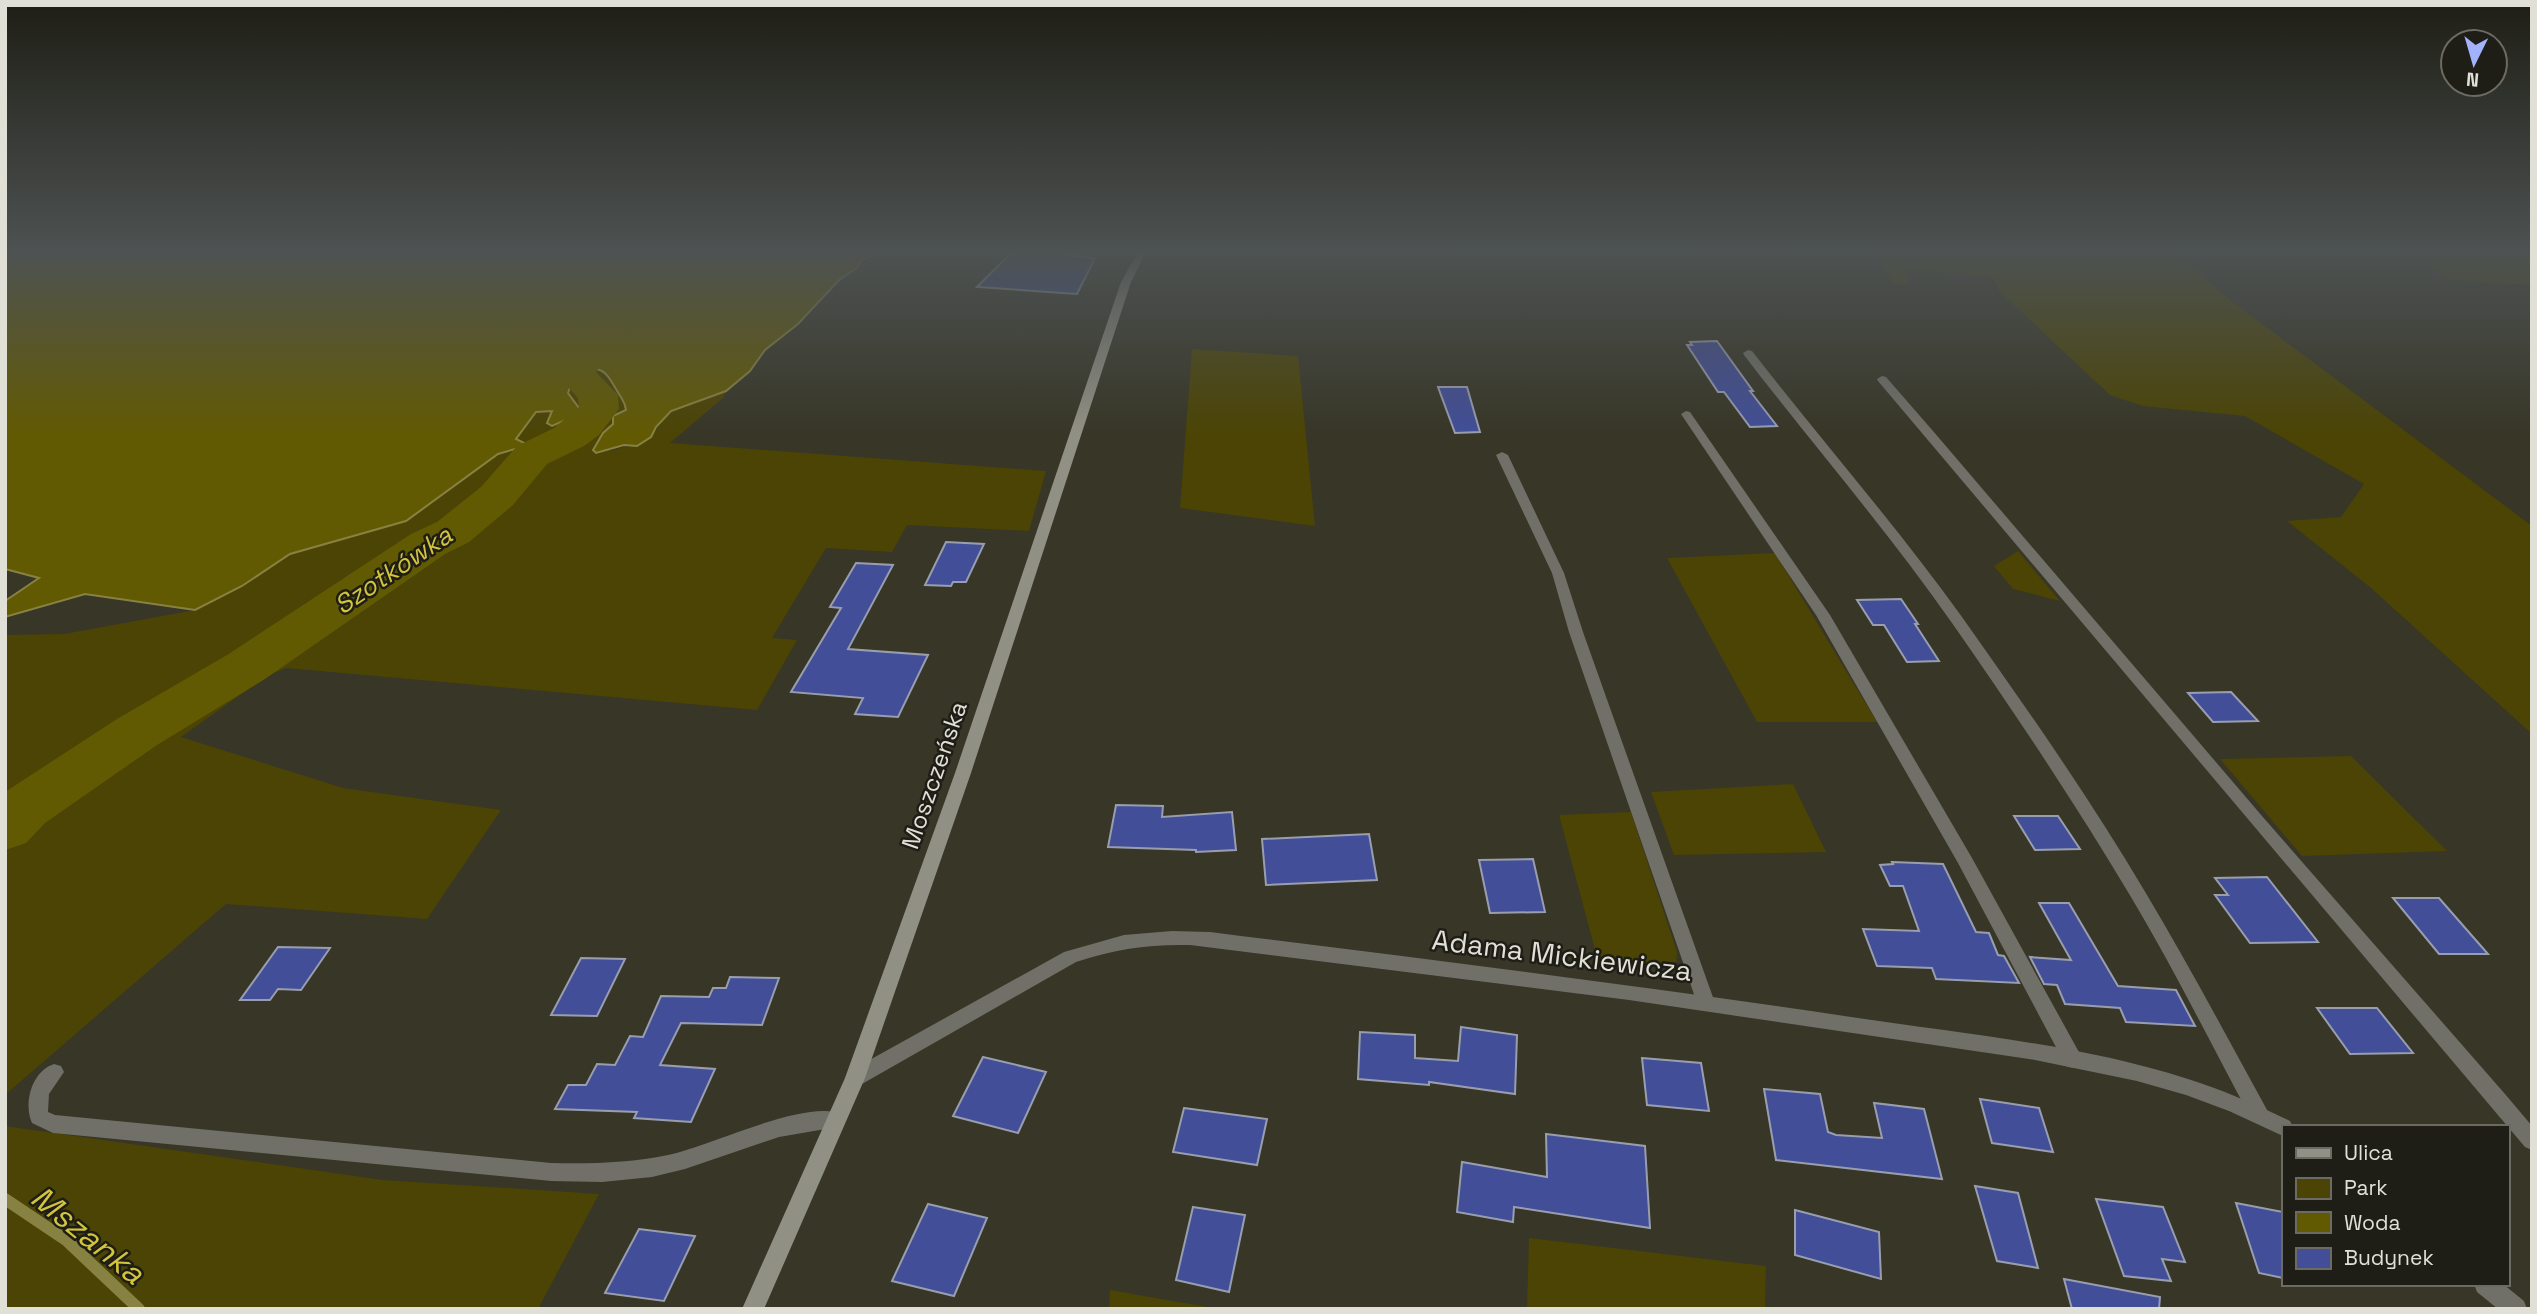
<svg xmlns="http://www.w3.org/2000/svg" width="2537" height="1314" font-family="'Space Grotesk',sans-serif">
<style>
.green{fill:#4b4405}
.water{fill:#625a03;stroke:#888242;stroke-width:2}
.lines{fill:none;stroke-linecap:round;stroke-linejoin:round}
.stream{stroke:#888242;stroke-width:12}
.river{fill:#625a03;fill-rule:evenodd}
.building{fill:#424e97;stroke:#999eae;stroke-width:2}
.lane{fill:#707068;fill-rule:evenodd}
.street{fill:#707068;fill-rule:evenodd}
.secondary{fill:#919084;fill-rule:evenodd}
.labels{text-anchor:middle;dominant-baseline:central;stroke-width:5;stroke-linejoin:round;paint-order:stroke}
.street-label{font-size:24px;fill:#e1e0d6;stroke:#1e1d16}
.water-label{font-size:26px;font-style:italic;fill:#d3c43e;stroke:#1e1d16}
.near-street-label{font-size:28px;fill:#e1e0d6;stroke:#1e1d16}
.near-water-label{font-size:32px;font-style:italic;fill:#d3c43e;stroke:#1e1d16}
</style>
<rect width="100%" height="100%" fill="#373627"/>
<path class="green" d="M1247,250H1451L1452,259L1414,261Z
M1700,250H1792L1797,261L1703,260Z
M1863,250H2174L2226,297L2532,526V734L2371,588L2287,521L2341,517L2364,484L2245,416L2143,406L2110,395L2000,292L1992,277L1906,269L1909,284L1892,283L1877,253Z
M2402,250H2532V285L2448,280Z
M1192,349L1298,356L1315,526L1180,508Z
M588,369C610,373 609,375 619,394C623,400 625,402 626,410C616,415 612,425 603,433L610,451C623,446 636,447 647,439C659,431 661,416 678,408C693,400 711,398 726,391L723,398L670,443L1046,471L1029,531L907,525L892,552L826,548L772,638L797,640L757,710L286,668L267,676L181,737L343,788L501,810L427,919L226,904L5,1095V635L64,634L195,610L242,586L290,554L406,521L498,454L515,449L524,451L530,447L516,439L536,412L552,410L574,400L568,393L575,374Z
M2018,551L2060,601L2013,589L1994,566Z
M1775,553L1877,722H1757L1667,558Z
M2351,756L2447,851L2302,856L2220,759Z
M1793,784L1826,852L1674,855L1651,792Z
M1631,812L1677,952L1676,967L1597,957L1559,815Z
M5,1126L383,1180L599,1194L538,1309H5Z
M1529,1238L1766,1266L1765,1309H1527Z
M1110,1290L1219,1309H1109Z"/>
<path class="water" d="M5,250H887L861,260L857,268L839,280L798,324L765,350L750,371L726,391L671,411L656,427L651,437L637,446L624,445L596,453L593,450L603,433L613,424V416L626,410C625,402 623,401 619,394C606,373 604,362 575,374L568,393L579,408L577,415L552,426L547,423L552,411L536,412L516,439L530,446L524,451L515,449L498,454L406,521L290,554L242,586L195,610L85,594L5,617V601L39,578L5,569Z"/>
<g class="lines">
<path class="stream" d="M5,1199L66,1240L139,1309"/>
<path class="river" d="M655,250H688L596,372L618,395L619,409L599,435L584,446L547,464L513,505L469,542L445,554L265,679L157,745L45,823L26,843L5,850V792L117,719L227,655L411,534L437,522L481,487L517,446L554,428L579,407L578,398L556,374Z"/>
</g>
<path class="building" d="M1014,250L1073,253L1071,256L1095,258L1077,294L977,287Z
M1717,341L1753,391H1750L1777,426L1750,427L1724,392H1718L1687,345H1692L1690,342Z
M1438,387H1467L1480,432L1455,433Z
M946,542L984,544L966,582H953L951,586L925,585Z
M856,563L893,565L848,649L928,655L898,717L855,714L863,698L791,692L841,608L830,607Z
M1901,599L1918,624H1915L1939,661L1907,662L1884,625H1873L1857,600Z
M2231,692L2258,721L2213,722L2188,693Z
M1116,805L1163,806L1162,817L1232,812L1236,850L1196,852V850L1108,847Z
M2014,816H2058L2080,849L2035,850Z
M1369,834L1377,880L1266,885L1262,839Z
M1533,859L1545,912L1490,913L1479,860Z
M1892,862L1943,864L1976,932L1989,933L1998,955L2004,956L2019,983L1936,979L1932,968L1877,966L1863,929L1919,931L1903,886H1890L1880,865L1893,864Z
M2267,877L2318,942L2250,943L2215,895H2228L2215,878Z
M2393,898H2439L2488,954H2439Z
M2039,903H2069L2118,986L2176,990L2195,1026L2126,1022L2120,1008L2065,1004L2057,985L2044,984L2030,957L2071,960Z
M278,947L330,948L301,990L278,989L270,1000H240Z
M581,958L625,959L597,1016L551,1015Z
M730,977L779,978L762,1025L681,1023L660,1065L715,1069L691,1122L634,1118L637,1112L555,1109L568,1085H586L597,1064L615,1065L630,1036L643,1037L661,996L709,997L713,988H726Z
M2317,1008H2377L2413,1053L2350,1054Z
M1461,1027L1517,1035L1515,1094L1429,1082V1085L1358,1079L1360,1032L1415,1035V1058L1458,1061Z
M983,1057L1046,1072L1018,1133L953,1116Z
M1642,1058L1701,1063L1709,1111L1647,1105Z
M1764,1089L1820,1094L1828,1132L1836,1135L1882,1138L1874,1103L1924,1109L1942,1179L1776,1160Z
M1980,1099L2039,1108L2053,1152L1992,1143Z
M1184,1108L1267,1119L1257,1165L1173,1152Z
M1546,1134L1645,1146L1650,1228L1514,1207L1513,1222L1457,1212L1462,1162L1547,1177Z
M1975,1186L2018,1193L2038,1268L1997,1261Z
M2096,1199L2163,1207L2185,1262L2162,1259L2171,1281L2124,1276Z
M2236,1203L2283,1212V1278L2259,1273Z
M928,1204L987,1218L954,1296L892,1281Z
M1193,1207L1245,1215L1229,1292L1176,1280Z
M1795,1210L1879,1232L1881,1279L1795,1255Z
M639,1229L695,1236L664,1301L605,1293Z
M2064,1279L2160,1297L2159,1309H2072Z"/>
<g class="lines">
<path class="lane" d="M1748,350L1752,351C1821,440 1896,525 1962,617C2025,706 2089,797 2144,890C2187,962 2226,1035 2266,1108L2269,1114L2266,1120L2259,1123L2252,1120C2212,1046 2174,969 2131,897C2075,803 2014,712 1952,623C1887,530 1813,445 1744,355L1743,353Z
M1882,376L1886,377L1933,431L2262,816L2505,1094L2532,1126V1150L2525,1147L1878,381L1877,379Z
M1686,411L1690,412L1830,615L1972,858L2080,1054L2083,1060L2080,1066L2073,1068L2066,1066L1958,863L1816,615L1681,414Z
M1502,452L1508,455L1564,573L1583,632L1715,1003L1713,1008L1706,1010L1699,1008L1697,1003L1569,632L1552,573L1496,455Z
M54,1064L61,1066L64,1072L49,1094L48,1112L55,1115L551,1163C590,1164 630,1163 668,1155C712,1146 803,1099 843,1114L846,1120L843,1126L779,1137L685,1169L652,1177L602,1182L551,1181L53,1133L32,1123C23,1103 32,1071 54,1064Z"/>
<path class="street" d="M1172,931L1210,932C1424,959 1638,985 1851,1017C1963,1034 2079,1044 2188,1079C2223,1090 2257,1105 2290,1121L2293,1127H2283V1136L2229,1111L2186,1095L2137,1081L2035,1060L1629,1000L1190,945C1150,944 1114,949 1076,962L862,1084L855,1086L848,1084L845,1078L848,1072L1064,952L1124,935Z
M2474,1284H2503L2524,1301L2527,1309H2498L2477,1292Z"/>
<path class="secondary" d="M1139,250H1147L1131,282L971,773L865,1078L764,1309H742L845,1078L955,773L1121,282Z"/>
</g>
<linearGradient id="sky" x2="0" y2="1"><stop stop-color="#1e1e15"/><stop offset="0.58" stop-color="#4d5252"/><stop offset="1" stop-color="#4d5252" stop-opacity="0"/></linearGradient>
<rect width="2537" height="434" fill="url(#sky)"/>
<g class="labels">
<g class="street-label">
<text transform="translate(934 775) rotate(-71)">Moszczeńska</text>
</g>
<g class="water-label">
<text transform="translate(393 570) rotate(-34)">Szotkówka</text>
</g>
<g class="near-street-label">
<text transform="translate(1562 955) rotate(7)">Adama Mickiewicza</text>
</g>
<g class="near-water-label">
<text transform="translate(88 1235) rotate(39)">Mszanka</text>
</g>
</g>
<rect width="2537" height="1314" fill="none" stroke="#e1e0d6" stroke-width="14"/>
<rect x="2282" y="1125" width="228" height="161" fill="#1e1d16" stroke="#6c6b63" stroke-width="2"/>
<rect x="2296" y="1148" width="35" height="10" fill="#919084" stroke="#6c6b63" stroke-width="2"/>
<text x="2344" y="1160" font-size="21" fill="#e1e0d6">Ulica</text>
<rect x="2296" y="1178" width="35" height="21" fill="#4b4405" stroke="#6c6b63" stroke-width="2"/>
<text x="2344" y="1195" font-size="21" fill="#e1e0d6">Park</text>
<rect x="2296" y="1212" width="35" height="21" fill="#625a03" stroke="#6c6b63" stroke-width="2"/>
<text x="2344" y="1230" font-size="21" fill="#e1e0d6">Woda</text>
<rect x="2296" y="1248" width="35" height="21" fill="#424e97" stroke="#6c6b63" stroke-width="2"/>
<text x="2344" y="1265" font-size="21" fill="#e1e0d6">Budynek</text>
<g transform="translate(2474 63) rotate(185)"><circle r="33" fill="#1e1d16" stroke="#6c6b63" stroke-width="2"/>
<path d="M0-5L12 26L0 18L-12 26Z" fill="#a2b2fd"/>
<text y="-10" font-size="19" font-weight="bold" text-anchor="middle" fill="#e1e0d6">N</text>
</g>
</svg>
